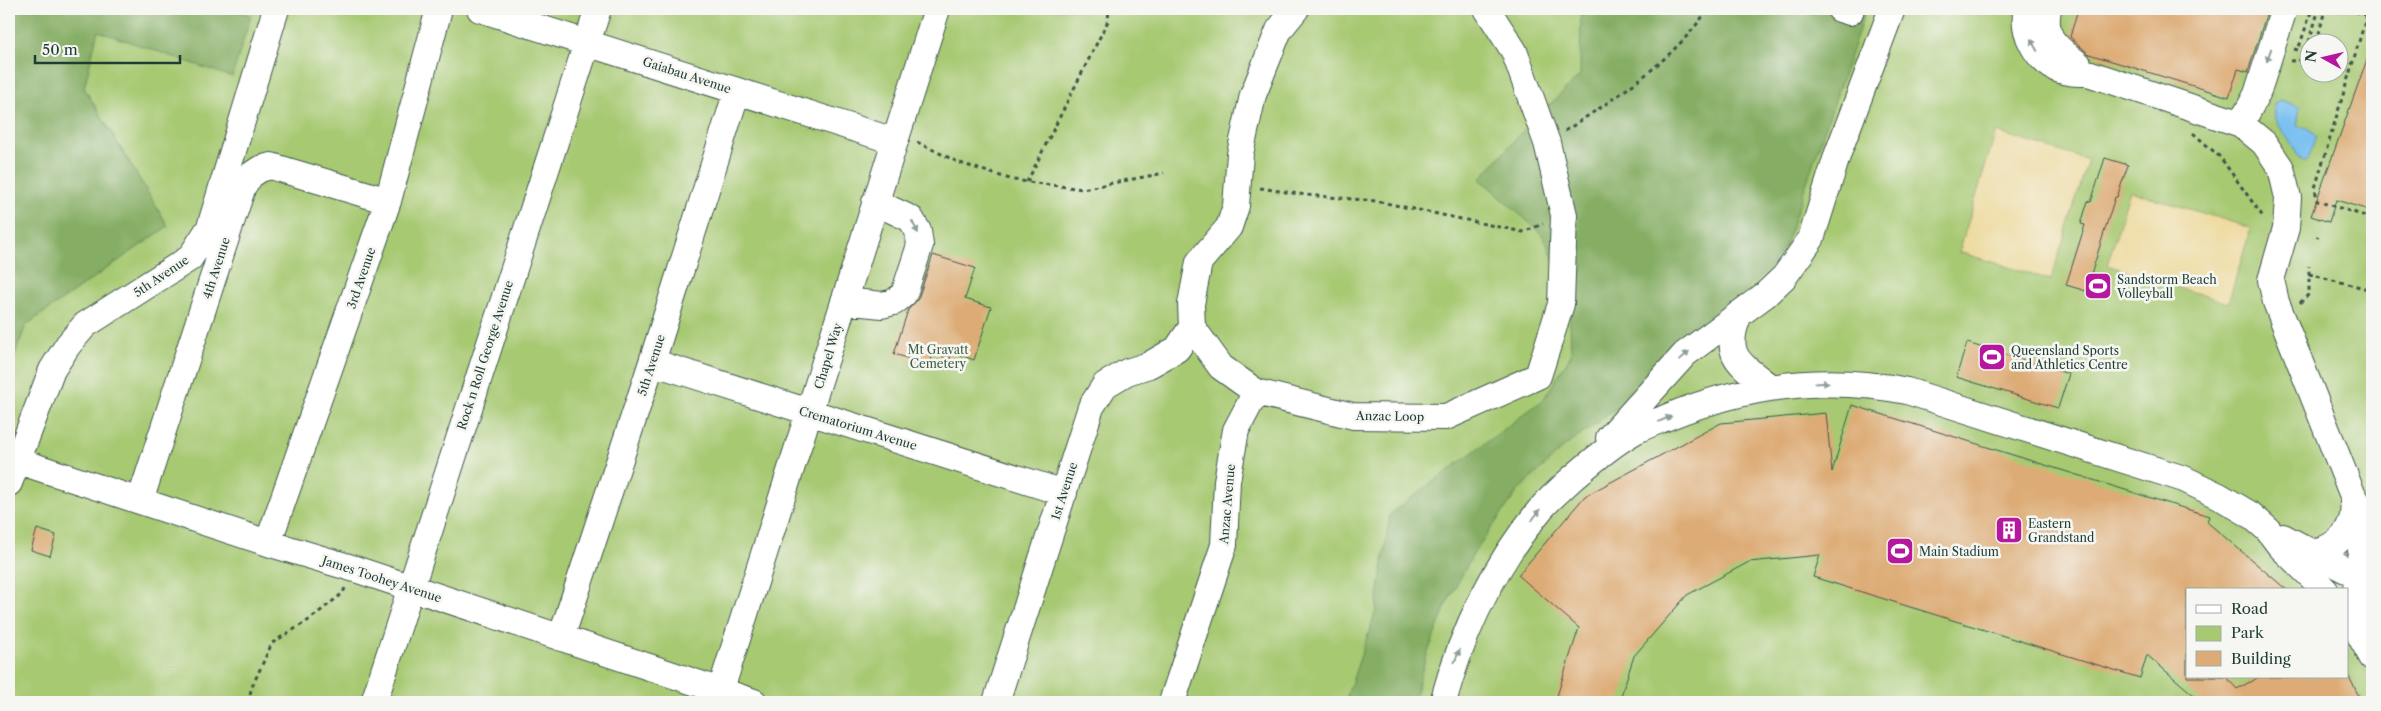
<svg xmlns="http://www.w3.org/2000/svg" width="2381" height="711" font-family="'Libre Caslon Text',serif">
<style>
.green{fill:#a7c972;stroke:#638353;fill-rule:evenodd}
.forest{fill:#85ad64;stroke:#52754c}
.sand{fill:#eeda9e;stroke:#868c69}
.water{fill:#79c0f1;stroke:#4c7e92}
.building{fill:#ddac76}
.lines{fill:none;stroke-linecap:round;stroke-linejoin:round}
.minor-casing{stroke:#3e564b;stroke-width:28}
.path{stroke:#3e564b;stroke-width:3;stroke-dasharray:4 4;stroke-linecap:butt}
.minor{stroke:#fff;stroke-width:26}
.oneway{fill:#8f9e9a}
.labels{text-anchor:middle;dominant-baseline:central;stroke-width:5;stroke-linejoin:round;paint-order:stroke}
.street-label{font-size:12px;fill:#1f3d34;stroke:#f6f6f2}
.poi-label{font-size:12px;fill:#1f3d34;stroke:#f6f6f2;text-anchor:start}
.park-label{font-size:12px;fill:#416044;stroke:#f6f6f2}
</style>
<rect width="100%" height="100%" fill="#f6f6f2"/>
<filter id="ink" filterUnits="userSpaceOnUse"><feTurbulence type="fractalNoise" baseFrequency=".02" numOctaves="2"/><feDisplacementMap in="SourceGraphic" scale="10" xChannelSelector="R" yChannelSelector="G"/><feConvolveMatrix kernelMatrix="1 2 1 2 8 2 1 2 1" color-interpolation-filters="sRGB"/></filter>
<filter id="wash" filterUnits="userSpaceOnUse"><feTurbulence type="fractalNoise" baseFrequency=".0096" numOctaves="4" result="noise"/><feDisplacementMap in="SourceGraphic" scale="20" xChannelSelector="R" yChannelSelector="G"/><feGaussianBlur stdDeviation="1.12" result="paint"/><feColorMatrix in="noise" values="0 0 0 0 0 0 0 0 0 0 0 0 0 0 0 0 0 1.4 0 .05"/><feComposite in="paint" operator="in"/></filter>
<g filter="url(#wash)">
<rect width="100%" height="100%" fill="#f1e4cc"/>
<path class="green" d="M57,9H2372V702H9V370L26,325L168,226L84,88ZM2308,42H2338V72H2308ZM2187,590H2347V677H2187Z"/>
<path class="forest" d="M9,9H230L251,15L232,77L98,31L84,88L168,226L26,325L9,370Z
M1581,9H1866L1785,246L1766,272L1738,298L1659,361L1620,406L1563,448L1518,491L1475,551L1447,603L1425,660L1413,702H1345L1376,611L1390,514L1543,400L1571,355L1569,291L1542,234L1480,179L1523,131L1580,75Z"/>
<path class="sand" d="M1996,132L2088,160L2051,280L1959,252Z
M2130,191L2251,228L2228,303L2107,265Z"/>
<path class="water" d="M2281,100L2300,107L2297,126L2307,128L2317,135L2306,162H2304L2301,159L2278,124L2275,116L2274,104Z"/>
<g id="blocks">
<path class="building" d="M2078,9H2268L2248,72L2238,69L2229,97L2089,54L2070,37Z
M2370,51L2372,52V211L2336,200L2329,222L2311,216Z
M2105,158L2128,165L2117,197H2115L2086,291L2066,285L2085,225L2081,224L2088,201L2091,202Z
M933,255L975,268L965,299L991,307L974,360L952,352L950,359L933,353L930,365L894,354L908,310L918,299Z
M1967,343L2069,374L2058,408L1956,377Z
M1852,405L2209,516L2207,522L2287,590H2187V677H2226L2237,689L2259,677H2349L2362,702H2202L2147,655L2140,678L1813,577L1820,555L1749,562L1687,595L1634,656L1619,702H1555L1579,628L1518,575L1585,496L1721,423L1826,413L1832,472Z
M37,529L56,535L50,556L31,550Z"/>
</g>
</g>
<g filter="url(#ink)">
<use href="#blocks" fill-opacity="0" stroke="#3e564b" stroke-width="1"/>
<g class="lines">
<g class="minor-casing">
<path id="minor" d="M480,9L894,141
M1296,9L1279,30L1253,95L1240,154L1236,206L1229,227L1199,262L1191,304L1192,327L1221,367L1256,392L1353,416L1446,417L1538,376L1561,304L1564,215L1547,143L1514,51L1487,9
M1840,9L1850,12L1851,9
M2027,9C2021,31 2036,59 2057,69C2067,73 2077,73 2088,73L2241,124L2264,143L2281,168L2288,198L2286,228L2271,280L2276,302L2351,491L2372,527
M2048,9C2042,40 2058,47 2078,64
M2241,124L2257,94L2284,9
M844,301L882,305L894,302L904,294L920,245L918,231L911,219L875,202
M1739,314C1722,356 1739,363 1770,387
M652,362L1064,493
M1609,438L1685,354L1765,295L1784,277L1811,239L1838,153L1892,9
M9,458L268,543L355,569L754,702
M9,483L52,370L68,345L85,325L190,258L210,227L276,9
M140,501L243,186L251,175L260,169L271,166L388,201
M2283,537L2344,569L2371,579
M268,543L388,201L439,9
M2313,553C2337,547 2357,529 2353,502
M2349,616L2372,657
M2359,631L2355,595L2366,516
M561,638L652,362L737,91
M374,702L598,9
M717,702L937,9
M996,702L1091,407L1105,385L1127,372L1149,365L1177,349L1192,327
M1172,702L1224,545L1227,481L1236,430L1256,392
M1443,702C1462,633 1493,567 1539,511C1547,501 1557,493 1566,484C1586,466 1612,444 1635,431C1646,425 1659,421 1670,416C1746,385 1826,375 1907,391L2184,479L2219,496L2251,515L2268,530L2280,546L2325,590"/>
</g>
<path class="path" d="M2348,9L2372,17
M2367,15L2315,188L2317,201L2372,218
M2309,42L2319,9
M2317,42L2325,9
M2294,49L2298,50L2312,9
M2304,60L2308,45
M2290,61L2308,60
M1565,131C1618,96 1672,62 1708,9
M2193,133L2220,157L2264,218
M917,142L960,163L1013,180L1082,189L1164,173
M1027,182L1108,21L1109,9
M1260,188L1306,195L1376,201L1523,232L1543,224
M2317,238L2318,236
M2309,274L2372,290
M2300,303L2309,294V266
M249,702L251,689L272,643L309,620L343,593L345,588"/>
<use href="#minor" class="minor"/>
</g>
<defs><path id="oneway-solid" d="M-6-.8H1V-3.2L6.5 0L1 3.2V.8H-6Z" transform="scale(1.25)"/></defs>
<g class="oneway">
<use href="#oneway-solid" transform="translate(2034 45) rotate(-119)"/>
<use href="#oneway-solid" transform="translate(2269 55) rotate(108)"/>
<use href="#oneway-solid" transform="translate(915 227) rotate(63)"/>
<use href="#oneway-solid" transform="translate(1684 356) rotate(-43)"/>
<use href="#oneway-solid" transform="translate(1822 383) rotate(-4)"/>
<use href="#oneway-solid" transform="translate(1665 419) rotate(-22)"/>
<use href="#oneway-solid" transform="translate(1536 515) rotate(-53)"/>
<use href="#oneway-solid" transform="translate(1457 656) rotate(-68)"/>
</g>
</g>
<defs>
<g id="stadium-square" transform="scale(1.4375)"><rect x="-9" y="-9" width="18" height="18" rx="4" fill="#b5179e" stroke="#f6f6f2"/><path d="M0-5a6.5 5 0 1 0 0 10a6.5 5 0 1 0 0-10ZM-3.5-1.8h7v3.6h-7Z" fill="#fff"/></g>
<g id="building-square" transform="scale(1.4375)"><rect x="-9" y="-9" width="18" height="18" rx="4" fill="#b5179e" stroke="#f6f6f2"/><path d="M-4-6H4V6H1V3H-1V6H-4ZM-2.5-4.3h1.7v1.8h-1.7ZM.8-4.3h1.7v1.8H.8ZM-2.5-1h1.7V.8h-1.7ZM.8-1h1.7V.8H.8Z" fill="#fff"/></g>
</defs>
<g fill-rule="evenodd">
<use href="#stadium-square" x="2098" y="286"/>
<use href="#stadium-square" x="1992" y="357"/>
<use href="#building-square" x="2009" y="530"/>
<use href="#stadium-square" x="1900" y="551"/>
</g>
<g class="labels">
<g class="street-label">
<text transform="translate(687 75) rotate(18)">Gaiabau Avenue</text>
<text transform="translate(216 268) rotate(-72)">4th Avenue</text>
<text transform="translate(161 276) rotate(-34)">5th Avenue</text>
<text transform="translate(361 278) rotate(-71)">3rd Avenue</text>
<text transform="translate(485 355) rotate(-72)">Rock n Roll George Avenue</text>
<text transform="translate(828 356) rotate(-73)">Chapel Way</text>
<text transform="translate(651 365) rotate(-72)">5th Avenue</text>
<text transform="translate(1390 416) rotate(1)">Anzac Loop</text>
<text transform="translate(858 428) rotate(17)">Crematorium Avenue</text>
<text transform="translate(1064 491) rotate(-72)">1st Avenue</text>
<text transform="translate(1227 504) rotate(-85)">Anzac Avenue</text>
<text transform="translate(382 579) rotate(18)">James Toohey Avenue</text>
</g>
<g class="poi-label">
<text x="2117" y="279">Sandstorm Beach<tspan x="2117" dy="14">Volleyball</tspan></text>
<text x="2011" y="350">Queensland Sports<tspan x="2011" dy="14">and Athletics Centre</tspan></text>
<text x="2028" y="523">Eastern<tspan x="2028" dy="14">Grandstand</tspan></text>
<text x="1919" y="551">Main Stadium</text>
</g>
<g class="park-label">
<text x="938" y="349">Mt Gravatt<tspan x="938" dy="14">Cemetery</tspan></text>
</g>
</g>
<rect width="2381" height="711" fill="none" stroke="#f6f6f2" stroke-width="30"/>
<rect x="2186" y="588" width="162" height="90" fill="#f6f6f2" stroke="#a0aca6"/>
<rect x="2196" y="605" width="25" height="8" fill="#ffffff" stroke="#a0aca6"/>
<text x="2231" y="614" font-size="15" fill="#1f3d34">Road</text>
<rect x="2196" y="626" width="25" height="15" fill="#a7c972" stroke="#a0aca6"/>
<text x="2231" y="638" font-size="15" fill="#1f3d34">Park</text>
<rect x="2196" y="651" width="25" height="15" fill="#ddac76" stroke="#a0aca6"/>
<text x="2231" y="664" font-size="15" fill="#1f3d34">Building</text>
<g transform="translate(2324 58) rotate(278)"><circle r="24" fill="#f6f6f2" stroke="#a0aca6"/>
<path d="M0-4L9 19L0 12L-9 19Z" fill="#b5179e"/>
<text y="-8" font-size="14" font-weight="bold" text-anchor="middle" fill="#1f3d34">N</text>
</g>
<path d="M35 55v8h145v-8" fill="none" stroke="#1f3d34" stroke-width="2.5"/>
<text x="42" y="55" font-size="15" fill="#1f3d34" stroke="#f6f6f2" stroke-width="4" paint-order="stroke">50 m</text>
</svg>
